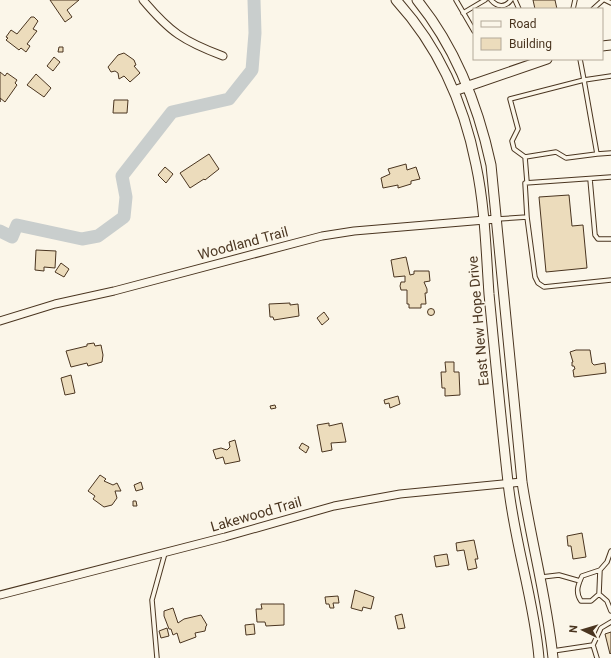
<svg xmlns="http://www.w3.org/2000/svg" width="611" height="658" font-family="Roboto,sans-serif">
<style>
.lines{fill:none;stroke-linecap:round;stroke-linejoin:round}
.river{stroke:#c9cecd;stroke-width:13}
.building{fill:#ecdcbc;stroke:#4a3520}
.lane-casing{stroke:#4a3520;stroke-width:5.5}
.street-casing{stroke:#4a3520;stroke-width:9}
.secondary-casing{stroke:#4a3520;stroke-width:11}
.lane{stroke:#fbf6e9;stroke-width:3.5}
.street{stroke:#fbf6e9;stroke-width:7}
.secondary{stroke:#fbf6e9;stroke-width:9}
.labels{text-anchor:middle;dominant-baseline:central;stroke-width:3;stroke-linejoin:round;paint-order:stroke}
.street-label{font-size:14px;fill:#4a3520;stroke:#fbf6e9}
</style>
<rect width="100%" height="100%" fill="#fbf6e9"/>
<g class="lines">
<path class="river" d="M0,231L12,237L17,225L82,239L98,236L124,217L126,197L122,176L172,112L229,99L252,70L255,33L254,0"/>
</g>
<path class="building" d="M50,0H79L67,10L72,17L65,22Z
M533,0H555L557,9H535Z
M31,17H34L38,21L33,29L37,31L27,44L30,46L26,52L21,48L19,50L6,40L8,38L6,37L11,30L17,34Z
M59,47H63V52H58Z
M124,53L134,60L136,65L134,66L140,73L130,82L124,76L119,79L118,73L115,71L111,72L108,67L118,55Z
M54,57L60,62L53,71L47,66Z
M0,72L5,76L7,73L17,80L15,83L17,85L5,102L0,98V102Z
M36,74L51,88L44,97L27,85Z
M114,100H128L127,113H113Z
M209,154L219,169L205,180L204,179L190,188L180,173Z
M406,164L407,170L416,167L420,179L411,181V184L398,188V185L383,188L381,178L390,174L388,169Z
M165,167L173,174L166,183L158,175Z
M569,195L572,226L583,225L587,268L546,272L539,197Z
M36,250L56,251L55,268L44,267V271L35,270Z
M406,257L410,275L414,274V271H429L430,281L424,282L427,289V293H425L426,304H421V308H409V304H407V290H401L400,286L401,282H405V276L394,277L391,260Z
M61,263L69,269L64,277L55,272Z
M290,303V305L298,304L299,316L274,320L273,317H270L269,304Z
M427.5 312a3.5 3.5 0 1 1 7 0a3.5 3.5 0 1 1-7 0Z
M324,312L329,319L322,325L317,318Z
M94,343L95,346L101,345L103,355L102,362L88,366L87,363L71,367L66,351L87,346V344Z
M576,350H590L592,363L594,365L605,363L606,373L574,377L573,370L575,369L574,366H572V362H573L570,352Z
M445,362H454V372H459L460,395L445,396V388H442L441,372H446Z
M71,375L75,393L65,395L61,378Z
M398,396L400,404L390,408L389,403L385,404L384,400Z
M275,405L276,408L271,409L270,406Z
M329,423V426L342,423L346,442L331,443L332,450L322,452L317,425Z
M235,440L240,461L225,464L223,457L216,459L213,450L221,448L227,450L230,447L229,442Z
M302,443L309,447L306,453L299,448Z
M100,475L106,479L104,481L113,485L117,483L121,491H115L117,498L112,505L104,507L93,499L95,496L88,491Z
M141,482L143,489L136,491L134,485Z
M133,501H136L137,506H133Z
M582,533L586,557L573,559L571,546H568L567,536Z
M474,540L478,559H475L477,568L468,570L464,550L457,551L456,543Z
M447,554L449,565L436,567L434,556Z
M355,590L374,597L371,609L363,607L362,611L351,608Z
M338,596L339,603H333L334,608H330L329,604H326L325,597Z
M261,604H284V625L266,626L265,622H257L256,609H262Z
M173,608L178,623L184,619L201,615L207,625L206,626L205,631L195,633L196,637L180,643L177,633L173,635L171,629H169L164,616V611Z
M402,614L405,628L398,629L395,616Z
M254,624L255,634L246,635L245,625Z
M167,628L169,636L161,638L159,631Z
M611,632V653L610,654L605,634Z"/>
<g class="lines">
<g class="lane-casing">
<path id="lane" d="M456,0L474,31
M491,0C497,7 505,8 511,0
M515,0L519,9
M605,0L611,3
M573,9L575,0
M593,9L603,0
M463,13L485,0
M611,76L584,80L597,154L611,153
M525,157L514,149L512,141L518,129L510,99L584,80L580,59
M590,179L595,235L598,239H611
M527,182L525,157L556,152L566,158L597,154
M527,217L525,183L611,177
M497,219L527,217L535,277L538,283L544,287L611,280
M600,570L599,594L591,601H581C575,592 578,585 582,576Z
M600,570L607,562L611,551
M542,577L559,575L580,581
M599,594L607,601L611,611
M593,645L597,658
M553,651L593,645L601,628L611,622
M157,658L152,600L165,553"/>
</g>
<g class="street-casing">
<path id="street" d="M143,0C170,32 183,41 223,56
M0,321L55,304L114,291L322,236L354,231L497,219
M0,595L225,537L334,506L400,494L522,482"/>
</g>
<g class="secondary-casing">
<path id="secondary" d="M396,0C438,46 464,104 476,165C485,207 486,252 489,294C495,357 501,420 508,482C514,542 534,599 539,658
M417,0C456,48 478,105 491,165L522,482C531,541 547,599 553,658
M602,46L611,45
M454,91L547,59"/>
</g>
<use href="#lane" class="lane"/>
<use href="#street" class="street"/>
<use href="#secondary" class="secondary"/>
</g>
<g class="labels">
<g class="street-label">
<text transform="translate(243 243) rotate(-15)">Woodland Trail</text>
<text transform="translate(478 321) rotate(-95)">East New Hope Drive</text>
<text transform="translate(256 514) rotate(-16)">Lakewood Trail</text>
</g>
</g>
<rect x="473" y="8" width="130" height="52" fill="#fbf6e9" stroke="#b4a999"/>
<rect x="481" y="21" width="20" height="6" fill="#fbf6e9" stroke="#b4a999"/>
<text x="509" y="28" font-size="12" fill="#4a3520">Road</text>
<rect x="481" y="38" width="20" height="12" fill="#ecdcbc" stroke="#b4a999"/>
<text x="509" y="48" font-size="12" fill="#4a3520">Building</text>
<g transform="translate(583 630) rotate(275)" stroke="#fbf6e9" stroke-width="3" paint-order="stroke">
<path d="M0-3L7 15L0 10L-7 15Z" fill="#4a3520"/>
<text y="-6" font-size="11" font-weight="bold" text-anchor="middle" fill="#4a3520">N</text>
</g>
</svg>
